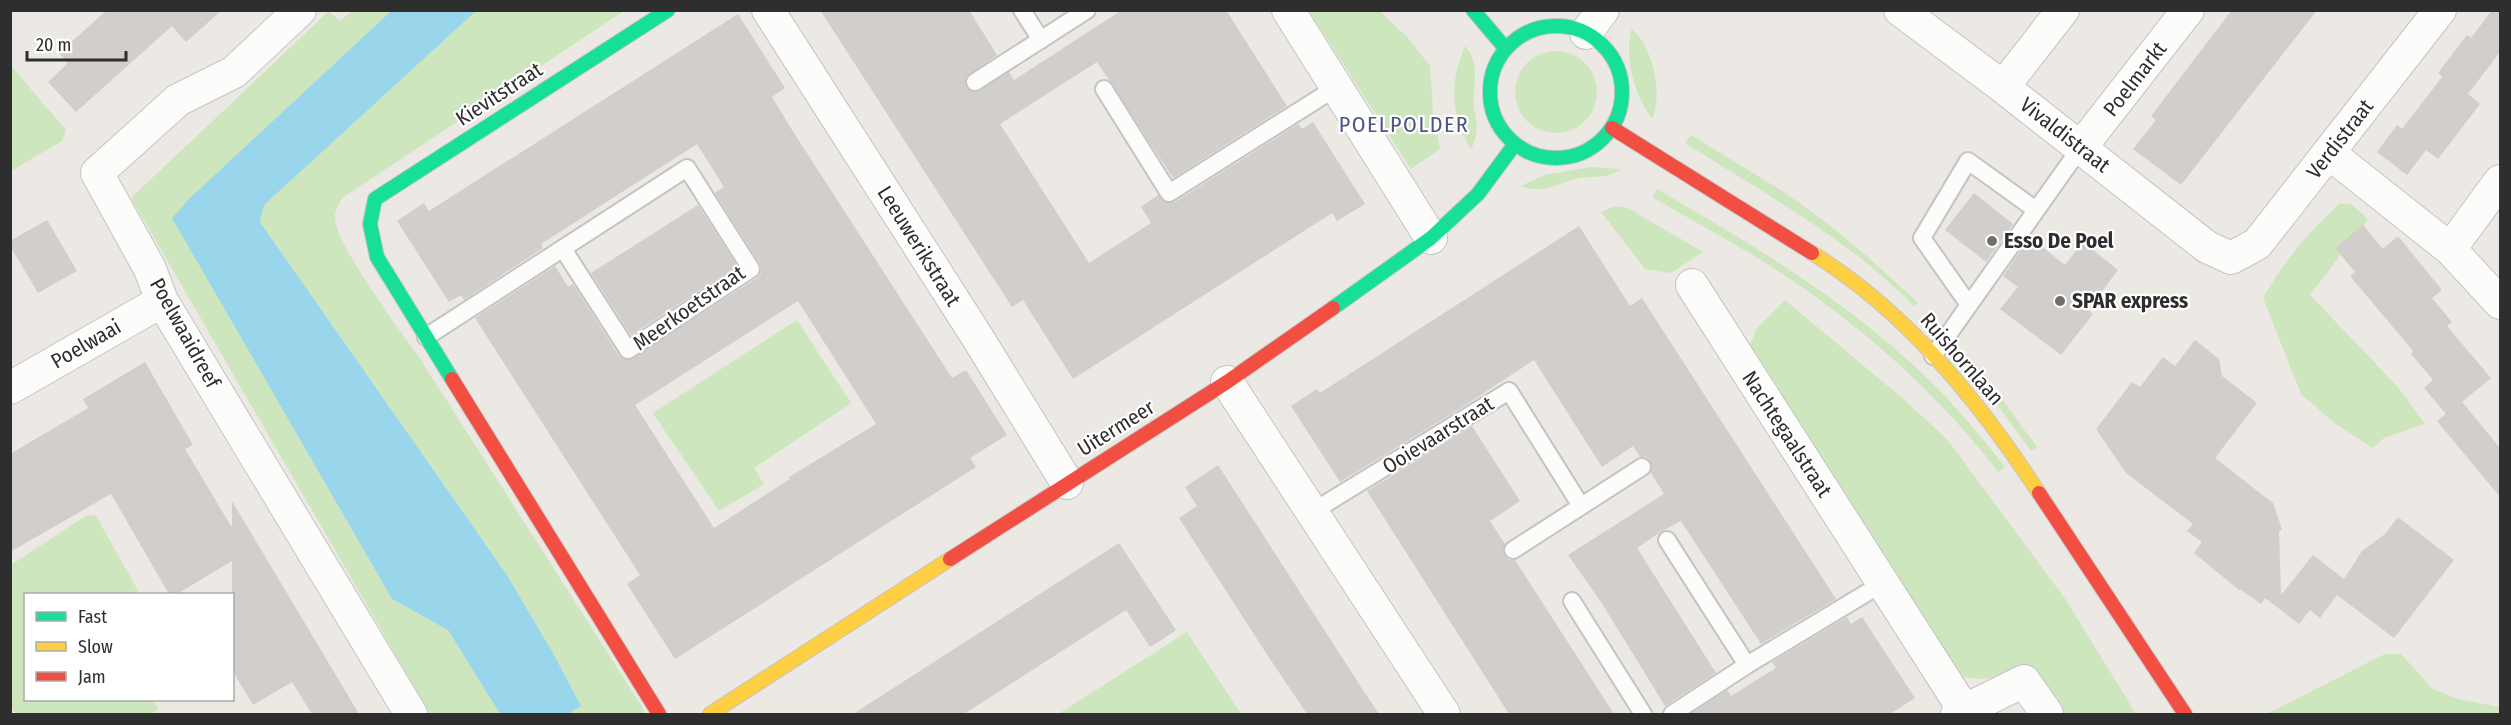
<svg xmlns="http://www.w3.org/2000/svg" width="2511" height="725" font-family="'Fira Sans Condensed',sans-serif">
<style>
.green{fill:#cee6be}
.water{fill:#99d6ec}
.building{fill:#d1cecb;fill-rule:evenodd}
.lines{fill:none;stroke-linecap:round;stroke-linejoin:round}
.lane-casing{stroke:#c5c4c5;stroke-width:20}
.street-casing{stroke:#c5c4c5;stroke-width:34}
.fast-casing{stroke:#c5c4c5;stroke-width:16}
.slow-casing{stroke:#c5c4c5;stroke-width:16}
.jam-casing{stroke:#c5c4c5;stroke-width:16}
.lane{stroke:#fcfcfb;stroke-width:16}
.street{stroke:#fcfcfb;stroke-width:32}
.fast{stroke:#16e098;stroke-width:14}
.slow{stroke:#ffcf43;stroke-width:14}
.jam{stroke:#f24e42;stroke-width:14}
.poi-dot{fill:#706f6e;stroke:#fff;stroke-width:2}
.labels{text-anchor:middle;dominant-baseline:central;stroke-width:4.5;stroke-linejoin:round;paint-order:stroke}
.street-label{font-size:21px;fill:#2e2e2e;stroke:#fff}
.poi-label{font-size:21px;font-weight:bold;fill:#2e2e2e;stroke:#fff;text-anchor:start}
.neighbourhood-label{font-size:22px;letter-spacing:1.5px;fill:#4d5680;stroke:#fff}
</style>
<rect width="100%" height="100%" fill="#ece8e4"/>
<path class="green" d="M329,11L340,21L352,11H391L191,197L173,219L392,599L448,630L500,714H430L131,198Z
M476,11H624L342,198C340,203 336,209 335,215C331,239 402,333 419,357L644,710L643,714H568L581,706L553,653L507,575L260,222L263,205Z
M1309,11H1380L1408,38L1430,66L1433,111L1440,149L1411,169Z
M1632,28C1654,52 1662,88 1653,119C1635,99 1623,54 1632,28Z
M1465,46C1478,60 1475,77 1474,95C1472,118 1483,123 1471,150C1450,113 1449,85 1465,46Z
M1515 92a41 41 0 1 1 82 0a41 41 0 1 1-82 0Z
M11,66L66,130L62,141L11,171Z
M1691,135C1723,155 1756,174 1788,195C1835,227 1877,264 1918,303L1914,306C1849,239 1763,193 1685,143Z
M1591,167L1621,169C1604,181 1593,174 1575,179C1554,185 1545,194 1521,186L1544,175Z
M1657,189C1753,245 1850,302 1930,381C1957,407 1981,437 2005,467L1998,472C1941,397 1868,332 1790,279C1746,249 1698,224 1652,197Z
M2339,204H2351L2368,219L2310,295L2398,387L2425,424L2384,438L2373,448L2336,424L2301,394L2263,298C2283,263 2308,232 2339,204Z
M1615,206L1628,208L1703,252L1671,273L1645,269L1601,212Z
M1785,300L1901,397L1947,439L2066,600L2136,714H2063L2042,685L2021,672C1993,678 1974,684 1949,671L1749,347L1757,328Z
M797,320L851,403L754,468L764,484L719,511L653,413Z
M1977,365L2037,447L2031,451L1971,369Z
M87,515L96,516L140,594H26V700H153L159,710L150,714H16L10,706L11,565Z
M1187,632L1241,714H1058Z
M2385,654H2401L2433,689L2458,699L2500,707V714H2266Z"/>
<path class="water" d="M391,11H476L264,205L260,222L507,575L553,653L581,706L568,714H500L448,630L392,599L172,218L191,197Z"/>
<path class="building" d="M107,10H222L186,42L172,26L76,112L48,82L68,63L59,53Z
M820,10H969L997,55L966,77V87L975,92L1009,72L1014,80L1122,10H1226L1287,106L1173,178L1097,62L1000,124L1089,263L1151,223L1141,207L1158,195L1165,202H1175L1298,124L1302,129L1313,122L1365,204L1337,221L1332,213L1073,379L1023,300L1012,307Z
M2232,10H2317L2181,185L2133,149L2156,120L2151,116Z
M2492,10H2500V52L2468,94L2480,104L2438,159L2426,150L2407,175L2377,152L2397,125L2402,129L2442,77L2438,73L2467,35L2471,38Z
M738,14L785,88L772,97L792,130L952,378L966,370L1007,435L970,458L976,467L675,659L627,584L640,575L475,318L555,266L568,287L573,284L619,356L629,360L757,278L761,273L760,264L715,193L724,187L697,144L541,244L543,248L464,300L461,295L449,302L397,221L424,203L429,211ZM798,301L876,424L789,477L790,479L714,528L635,405Z
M1974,193L2013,224L1986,262L1945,230Z
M698,205L737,266L631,335L591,273Z
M47,220L77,271L38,293L10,246V241Z
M2363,225L2383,249L2398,236L2442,290L2432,298L2452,322L2447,326L2491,378L2462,402L2500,448V497L2437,421L2446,414L2424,388L2433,380L2411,354L2413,351L2350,276L2355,272L2335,248Z
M1579,226L1630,306L1642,298L1836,599L1761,644L1681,521L1662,531L1637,548L1716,673L1665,706L1603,605L1568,555L1664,494L1651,473V462L1646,457H1640L1633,446L1602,467L1534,360L1461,408L1340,482L1291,406L1317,389L1320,393Z
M2030,237L2065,265L2083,242L2118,270L2088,310L2093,314L2061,355L2000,309L2018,287L2003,276Z
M2195,340L2219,359L2222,376L2257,403L2215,458L2273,503L2282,529L2279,532L2281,595L2313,555L2344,579L2362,551L2385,534L2398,517L2454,560L2394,638L2337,595L2320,618L2310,610L2299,624L2265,598L2261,604L2240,589L2239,590L2194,553L2202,542L2187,531L2193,524L2126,473L2096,429L2132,382L2140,387L2163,357L2175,366Z
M145,362L193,445L185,449L231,526L232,525V501L359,714H312L292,682L253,705L232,670V561L177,594H169L111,494L10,552V454L88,408L83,399Z
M1472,426L1520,501L1490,521L1505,544L1504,555L1509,560H1515L1614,714H1509L1367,491Z
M1218,465L1363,690L1379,714H1307L1266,653L1179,518L1197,506L1185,487Z
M1119,543L1176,630L1163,639L1150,647L1126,610L964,714H853Z
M1847,617L1851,624L1862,617L1915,698L1890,714H1690L1727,690L1731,696L1776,668L1772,662Z"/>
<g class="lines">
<g class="lane-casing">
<path id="lane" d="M1022,10L1041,40
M975,82L1087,10
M1104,89L1169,193L1337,87
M1969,305L1922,238L1968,161L2036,210
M426,337L687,168L751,269L628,350L563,249
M1933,356L2081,147
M1312,512L1509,391L1581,506
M1667,540L1747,665
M1513,550L1642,467
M1572,601L1643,714
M1672,714L1747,665L1883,583"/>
</g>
<g class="street-casing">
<path id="street" d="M300,10L234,72L178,100L97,173L150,269L162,301L411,714
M768,10L976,335L1067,483
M1288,10L1431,238
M1900,10L2003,87L2207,247L2231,258L2257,244L2440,10
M1586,33L1603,10
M2003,87L2063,10
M2081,147L2188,10
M2329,153L2450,249L2500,303
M2450,249L2500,181
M1692,285L1964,710
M1227,382L1444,714
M10,388L162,301
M1957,714L2024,681L2047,714"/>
</g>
<g class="fast-casing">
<path id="fast" d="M1473,10L1506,49
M1490 92a66 66 0 1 1 132 0a66 66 0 1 1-132 0Z
M1333,308L1431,238L1478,194L1515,144
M452,379L377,257L370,224L375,199L668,10"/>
</g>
<g class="slow-casing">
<path id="slow" d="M1812,253C1906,311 1979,401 2039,493
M710,714L950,559"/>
</g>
<g class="jam-casing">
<path id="jam" d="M1612,128L1812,253
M452,379L659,714
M2039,493L2185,714
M950,559L1227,382L1333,308"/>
</g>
<use href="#lane" class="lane"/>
<use href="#street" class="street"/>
<use href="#fast" class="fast"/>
<use href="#slow" class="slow"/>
<use href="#jam" class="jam"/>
</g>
<g class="poi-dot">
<circle cx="1992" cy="241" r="6"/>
<circle cx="2060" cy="301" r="6"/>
</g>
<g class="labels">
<g class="street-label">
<text transform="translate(2135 79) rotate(-52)">Poelmarkt</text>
<text transform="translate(499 94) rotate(-33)">Kievitstraat</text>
<text transform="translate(2065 135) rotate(38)">Vivaldistraat</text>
<text transform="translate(2340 139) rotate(-52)">Verdistraat</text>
<text transform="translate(919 246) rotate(58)">Leeuwerikstraat</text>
<text transform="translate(689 308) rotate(-35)">Meerkoetstraat</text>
<text transform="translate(185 333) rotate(61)">Poelwaaidreef</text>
<text transform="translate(86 344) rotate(-30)">Poelwaai</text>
<text transform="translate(1962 359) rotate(49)">Ruishornlaan</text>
<text transform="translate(1116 428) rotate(-32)">Uitermeer</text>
<text transform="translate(1787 434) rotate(57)">Nachtegaalstraat</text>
<text transform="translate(1438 435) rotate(-32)">Ooievaarstraat</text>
</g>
<g class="poi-label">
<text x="2004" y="241">Esso De Poel</text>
<text x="2072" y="301">SPAR express</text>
</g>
<g class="neighbourhood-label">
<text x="1404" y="124">POELPOLDER</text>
</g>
</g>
<rect width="2511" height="725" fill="none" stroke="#2e2e2e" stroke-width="24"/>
<rect x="24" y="593" width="210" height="108" fill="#ffffff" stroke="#ababab" stroke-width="1.5"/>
<rect x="36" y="612" width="30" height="9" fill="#16e098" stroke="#ababab" stroke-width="1.5"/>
<text x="78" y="623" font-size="18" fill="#2e2e2e">Fast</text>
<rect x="36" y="642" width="30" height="9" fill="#ffcf43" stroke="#ababab" stroke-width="1.5"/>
<text x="78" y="653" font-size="18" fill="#2e2e2e">Slow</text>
<rect x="36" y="672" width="30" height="9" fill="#f24e42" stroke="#ababab" stroke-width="1.5"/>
<text x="78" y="683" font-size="18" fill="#2e2e2e">Jam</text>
<path d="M27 51v9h99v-9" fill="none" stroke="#2e2e2e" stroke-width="3"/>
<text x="36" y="51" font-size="18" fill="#2e2e2e" stroke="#ffffff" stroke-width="4.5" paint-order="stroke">20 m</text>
</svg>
